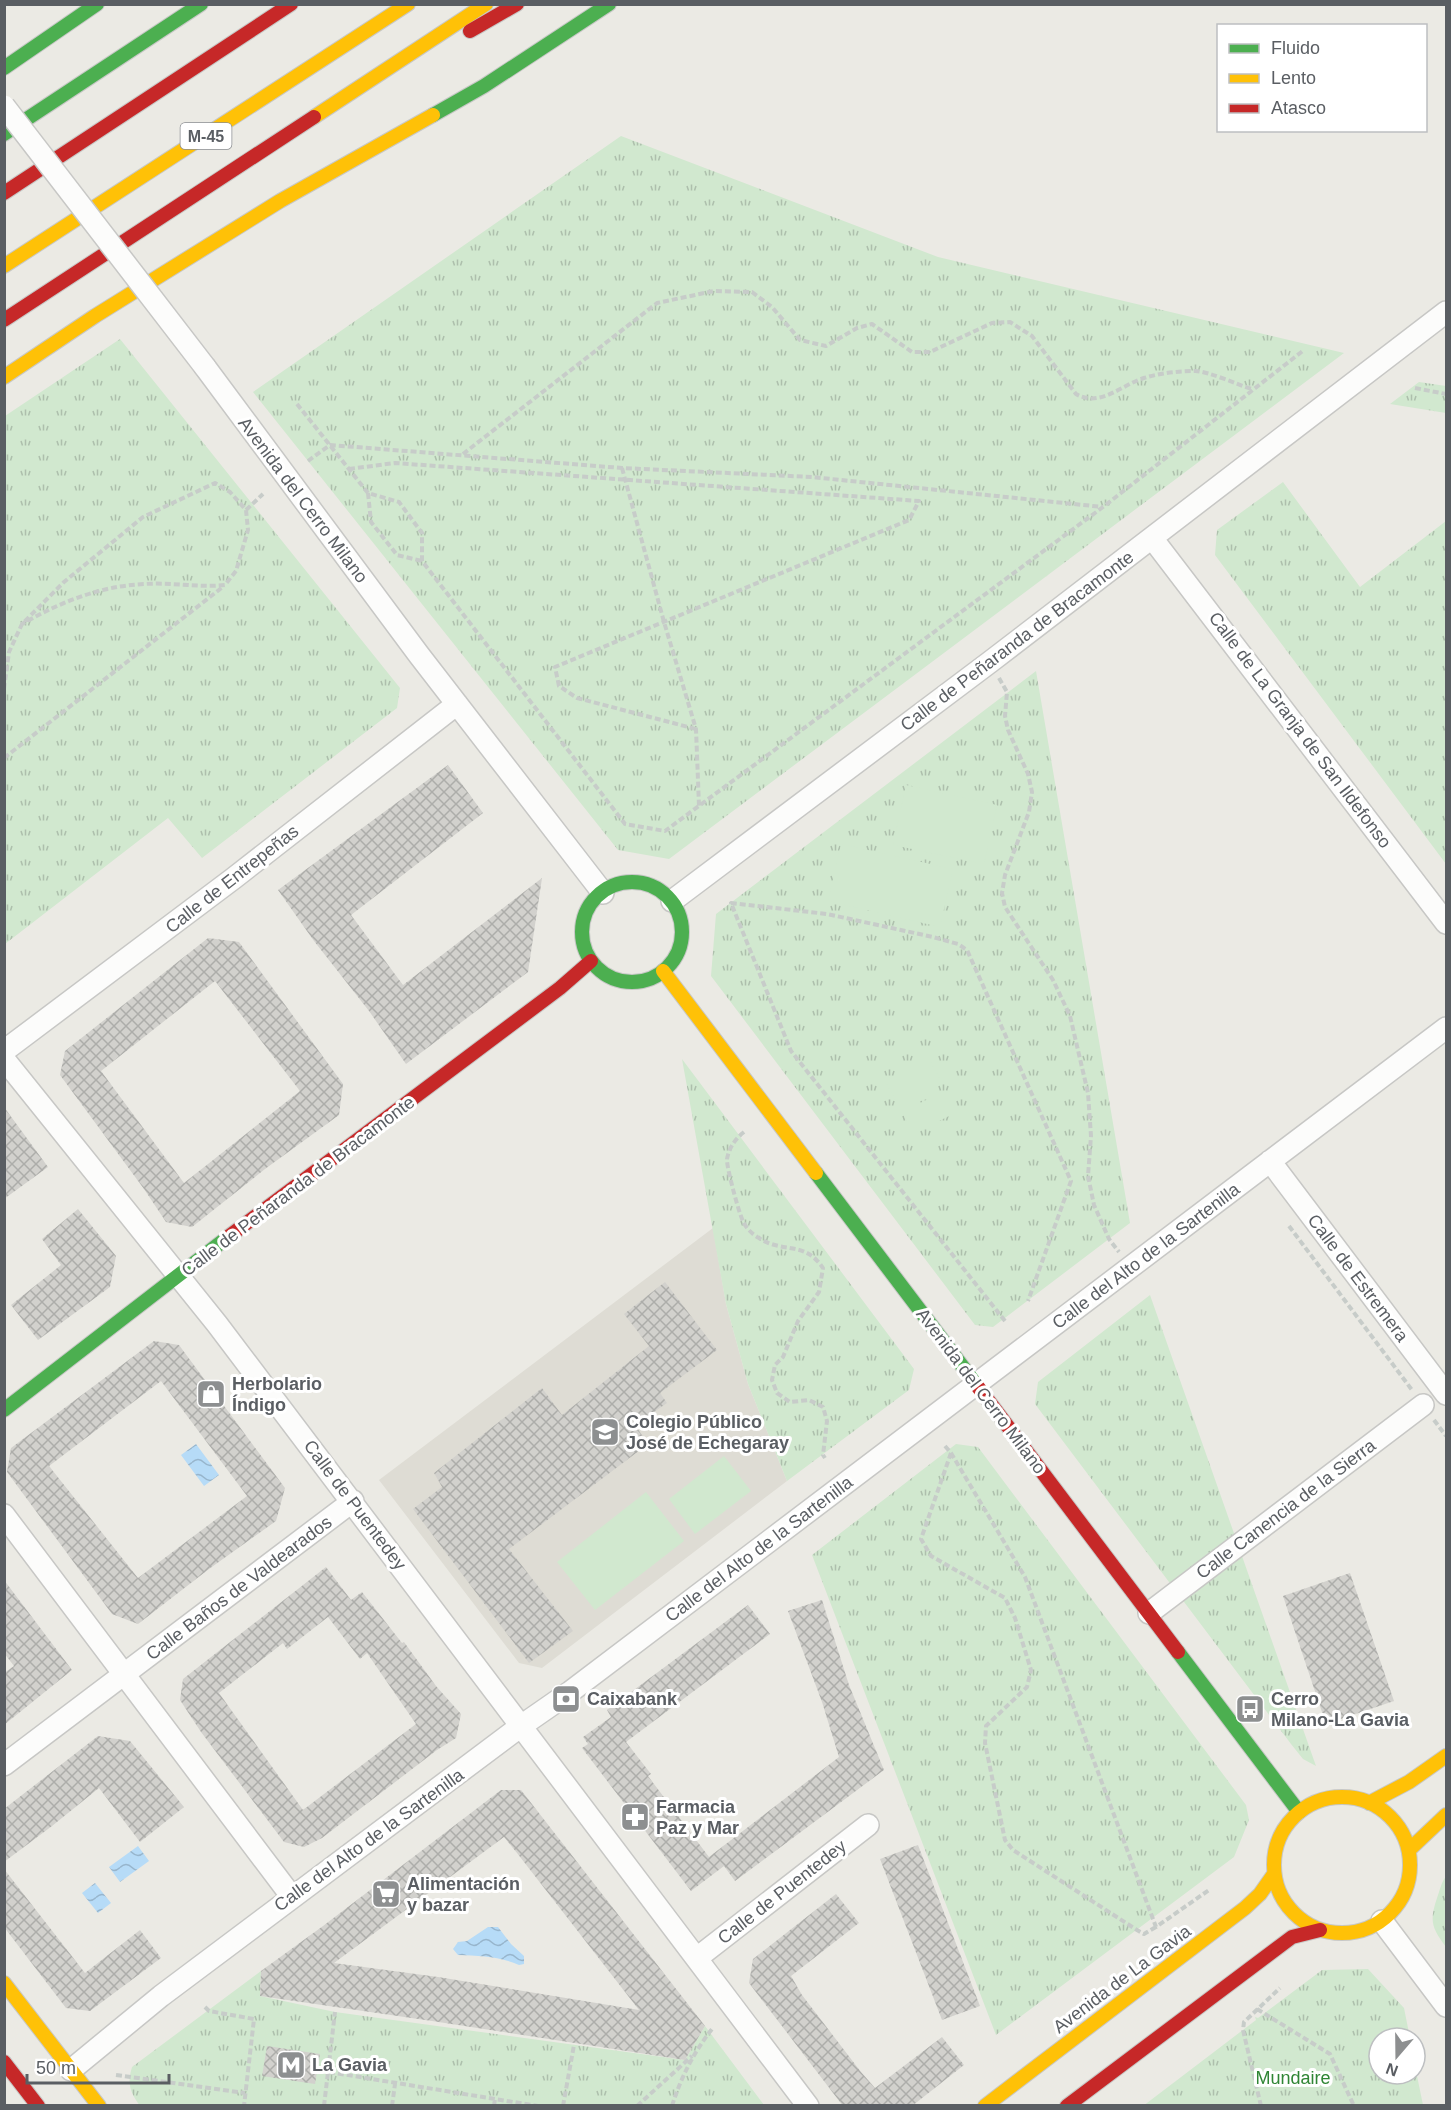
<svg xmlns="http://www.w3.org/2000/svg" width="1451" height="2110" font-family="Arial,sans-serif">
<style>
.education{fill:#dedcd4}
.grass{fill:url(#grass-tufts)}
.pitch{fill:#d1e8cf}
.water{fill:url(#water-waves)}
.building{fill:url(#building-cross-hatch);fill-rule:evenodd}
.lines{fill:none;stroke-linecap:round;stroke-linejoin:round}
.street-casing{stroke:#c7c7c5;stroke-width:24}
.fast-casing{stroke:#c7c8c6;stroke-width:16}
.slow-casing{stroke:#c7c8c6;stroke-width:16}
.jam-casing{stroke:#c7c8c6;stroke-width:16}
.path{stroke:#c7ccc9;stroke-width:4;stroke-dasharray:6 3;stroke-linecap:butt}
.street{stroke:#fcfcfb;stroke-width:21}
.fast{stroke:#4caf50;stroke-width:14}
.slow{stroke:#ffc107;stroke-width:14}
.jam{stroke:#c62828;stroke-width:14}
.street-bridge-casing{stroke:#c7c7c5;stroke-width:24;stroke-linecap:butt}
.street-bridge{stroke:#fcfcfb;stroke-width:21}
.labels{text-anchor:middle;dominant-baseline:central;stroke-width:6;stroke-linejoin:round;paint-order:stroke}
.shield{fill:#fff;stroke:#8c8e92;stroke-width:1.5}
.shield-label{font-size:16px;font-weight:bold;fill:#5a5e63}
.street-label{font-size:18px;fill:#5a5e63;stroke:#fff}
.poi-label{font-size:18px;font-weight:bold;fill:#5a5e63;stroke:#fff;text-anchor:start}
.park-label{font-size:18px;fill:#2f8534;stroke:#fff}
</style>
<defs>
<pattern id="grass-tufts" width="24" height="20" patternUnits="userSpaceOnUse" patternTransform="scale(1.5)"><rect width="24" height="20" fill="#d1e8cf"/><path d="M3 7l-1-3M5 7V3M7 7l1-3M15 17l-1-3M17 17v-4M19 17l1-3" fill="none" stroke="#adbfac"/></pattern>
<pattern id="water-waves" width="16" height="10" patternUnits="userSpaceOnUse" patternTransform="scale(1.5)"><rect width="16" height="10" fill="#b6dbf7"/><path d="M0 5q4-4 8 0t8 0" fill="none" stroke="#97b5cc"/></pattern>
<pattern id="building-cross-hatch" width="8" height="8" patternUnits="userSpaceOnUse" patternTransform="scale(1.5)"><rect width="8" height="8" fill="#d2d1cd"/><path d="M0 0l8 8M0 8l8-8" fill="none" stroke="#adadaa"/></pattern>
</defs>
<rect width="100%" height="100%" fill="#ebeae4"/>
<path class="education" d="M713,1228L726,1304L748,1384L787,1481L542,1668L519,1663L379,1480Z"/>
<path class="grass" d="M621,136L938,257L1344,353L669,859L618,850L253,392Z
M120,339L400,688L397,708L202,858L168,818L5,944V416Z
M1419,382L1446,386V413L1390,404Z
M1283,482L1360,587L1446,521V864L1215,555L1217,530Z
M1036,671L1130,1223L993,1327L975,1325L711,976L716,914Z
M682,1059L914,1369L909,1390L787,1481L748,1384L726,1304Z
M1150,1295L1316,1766L1303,1759L1291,1744L1035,1404L1038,1382Z
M956,1444L978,1447L1246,1805L1249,1820L1234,1857L996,2035L812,1555Z
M1446,1876V1947C1432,1928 1429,1922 1437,1898C1440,1890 1441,1883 1446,1876Z
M1368,1969L1404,2008L1410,2038H1379V2074H1415V2066L1423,2105L1143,2106L1256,2020L1255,2017L1258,2018L1322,1970Z
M261,1971L260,1996L335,2012L685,2060L705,2026L764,2105L140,2106C130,2092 127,2084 132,2067Z"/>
<path class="pitch" d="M906,785L997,805L984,864L893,845Z
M841,844L953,869L940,927L828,901Z
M929,1059L941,1081L897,1103L885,1081Z
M946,1090L957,1112L913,1134L902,1112Z
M724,1456L751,1491L695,1534L669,1499Z
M646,1492L684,1541L595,1610L557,1562Z"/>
<path class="water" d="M196,1444L219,1475L204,1486L181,1455Z
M138,1846L149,1861L120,1882L109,1867Z
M95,1883L111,1903L98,1913L82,1893Z
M488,1927H498L511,1944L524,1956V1964L519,1965C498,1956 480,1956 458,1955L453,1949L458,1942L467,1941Z"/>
<path class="building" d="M448,765L483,813L351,915L403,985L542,878L528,972L406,1064L369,1011L314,941L278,890Z
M208,938L239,942L343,1084L339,1115L265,1169L192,1227L166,1222L144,1189L60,1075L65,1051ZM215,981L300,1091L184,1183L101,1071Z
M4,1107L48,1167L4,1199Z
M78,1209L116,1256L110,1287L38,1340L11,1305L61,1265L42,1239Z
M665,1282L717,1350L660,1393L667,1403L635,1425L648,1444L509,1549L573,1631L529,1663L413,1509L442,1487L434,1473L542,1388L562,1415L649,1346L624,1314Z
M154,1341L179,1345L285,1488L276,1521L209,1569L138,1624L112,1614L7,1472L11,1448ZM161,1381L247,1496L138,1578L49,1466Z
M326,1567L351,1600L362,1592L402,1643L404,1642L436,1686L461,1714L456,1738L437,1750L322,1838L304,1847L284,1842L201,1732L180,1700L183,1679ZM328,1617L360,1659L367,1653L416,1724L303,1810L219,1693L283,1643L287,1649Z
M1350,1573L1394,1701L1326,1724L1283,1596Z
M4,1580L72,1670L4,1725V1673L14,1666L4,1653Z
M822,1600L849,1685L884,1770L735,1881L724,1866L691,1891L582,1748L588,1744L583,1737L611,1717L607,1710L748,1605L770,1634L626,1742L651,1774L648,1776L709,1857L839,1757L822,1702L788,1611Z
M98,1736L130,1741L184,1807L140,1842L99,1788L52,1826L4,1862V1809Z
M501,1790H521L705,2026L685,2060L432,2021L260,1996L261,1971L323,1926ZM504,1837L517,1853L639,2010L438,1977L334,1963Z
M918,1845L980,2006L942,2020L880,1859Z
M4,1869L85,1973L140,1930L161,1958L90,2011L66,2008L4,1927Z
M836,1894L859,1923L791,1976L802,1995L861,2072L875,2088L942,2037L964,2065L912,2106H843L749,1983L753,1959Z
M267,2046L320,2054L315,2084L262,2076Z"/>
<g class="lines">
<g class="street-casing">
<path id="street" d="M205,367L419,655L603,893
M1152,538L1446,923
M672,901L990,662L1446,312
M4,1051L234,878L457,704
M4,1059L217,1324L808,2106
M1270,1161L1446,1394
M4,1515L292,1897
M1149,1613L1423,1405
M4,1765L353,1501
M1382,1921L1446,2006
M697,1958L868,1825
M71,2070L161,1996L521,1726L570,1692L1446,1028"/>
</g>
<g class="fast-casing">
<path id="fast" d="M4,68L97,4
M433,115L484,86L609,4
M4,134L201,4
M582 932a50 50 0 1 1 100 0a50 50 0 1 1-100 0Z
M816,1173L975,1383
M4,1410L228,1237
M1178,1652L1299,1812"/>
</g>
<g class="slow-casing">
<path id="slow" d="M314,117L486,4
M4,266L408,4
M4,377L95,316L280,201L433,115
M663,971L816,1173
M1274 1865a68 68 0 1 1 136 0a68 68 0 1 1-136 0Z
M1369,1803L1409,1782L1446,1756
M1409,1850L1446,1815
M4,1983L99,2106
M985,2106L1245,1908L1260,1894L1274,1874"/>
</g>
<g class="jam-casing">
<path id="jam" d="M470,31L517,4
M4,193L291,4
M4,320L314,117
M228,1237L560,988L591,961
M975,1383L1178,1652
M4,2062L38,2106
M1067,2106L1292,1937L1320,1930"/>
</g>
<path class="path" d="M1415,388L1446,394
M297,404L368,493L399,502L422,533V561L625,824L665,831L1103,507L1304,350
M463,454L657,303L714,291L752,292L772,307L800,340L826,346L857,328L872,324L912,352H930L992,323L1010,322L1032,336L1076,394C1100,408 1121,385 1144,378C1160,373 1178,371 1195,371C1208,371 1238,385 1252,389
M308,461L330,445L622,468L812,477L1103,507
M622,468L664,622L696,729L699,806
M349,469L395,463L919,501L909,520L555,667L559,686L577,698L696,729
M368,493L371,522L397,555L422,561
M246,510L263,494
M999,678L1007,692L1005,716L1008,730L1028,774L1032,792L1029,812L1005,875L1002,893L1005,907L1053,980L1070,1016L1088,1093L1091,1136L1088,1176L1094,1205L1109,1239L1119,1252
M4,689L9,652L22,624L64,582L143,517L215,483L230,492L246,510L248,530L236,571L225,585C198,588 172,582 145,584C99,586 61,602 22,624
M4,758L224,586
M744,1132C735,1139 729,1148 727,1159C726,1165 739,1214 743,1221C745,1227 753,1235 759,1238C783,1254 804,1240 823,1268L819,1292L798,1321L783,1357L775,1365L772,1380L777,1393L790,1402L809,1400L823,1407L827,1421L823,1455L825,1458
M1289,1226L1412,1390
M1005,1321L791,1051L731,903L827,914L933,937L958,944L967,950L1071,1181L1028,1301
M1434,1420L1446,1436
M945,1446L951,1453L1025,1577L1156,1927L1209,1890
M951,1453L921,1539L931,1556L1005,1598L1015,1618L1031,1670L1027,1687L986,1726L985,1743L1005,1840L1013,1850L1137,1930L1144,1934L1156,1927
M205,2007L209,2011L254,2019L244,2106
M1257,2009L1330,2054L1354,2106
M329,2072L538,2106
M116,2075L245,2093
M324,2106L335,2012
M392,2106L395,2084
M494,2106L495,2099
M563,2106L574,2045
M637,2106L692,2056
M672,2106C681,2077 694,2052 712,2029
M1261,2106L1243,2030L1244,2022L1280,1988"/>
<use href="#street" class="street"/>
<use href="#fast" class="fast"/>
<use href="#slow" class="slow"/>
<use href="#jam" class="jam"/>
<g class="street-bridge-casing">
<path id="street-bridge" d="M4,106L205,367"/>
</g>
<use href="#street-bridge" class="street-bridge"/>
</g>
<defs>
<g id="shop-square" transform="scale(1.5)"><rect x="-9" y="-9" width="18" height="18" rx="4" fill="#8d8f90" stroke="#fff"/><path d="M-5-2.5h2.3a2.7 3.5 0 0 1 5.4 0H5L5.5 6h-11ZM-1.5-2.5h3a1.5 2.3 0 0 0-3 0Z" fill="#fff"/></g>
<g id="school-square" transform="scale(1.5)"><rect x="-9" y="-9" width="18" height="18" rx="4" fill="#8d8f90" stroke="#fff"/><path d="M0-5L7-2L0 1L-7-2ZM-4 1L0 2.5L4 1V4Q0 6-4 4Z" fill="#fff"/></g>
<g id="bank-square" transform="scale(1.5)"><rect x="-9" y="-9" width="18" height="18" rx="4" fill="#8d8f90" stroke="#fff"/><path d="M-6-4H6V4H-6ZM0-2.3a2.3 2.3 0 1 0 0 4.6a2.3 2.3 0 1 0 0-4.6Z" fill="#fff"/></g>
<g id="bus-square" transform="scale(1.5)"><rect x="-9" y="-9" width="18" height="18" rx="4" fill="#8d8f90" stroke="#fff"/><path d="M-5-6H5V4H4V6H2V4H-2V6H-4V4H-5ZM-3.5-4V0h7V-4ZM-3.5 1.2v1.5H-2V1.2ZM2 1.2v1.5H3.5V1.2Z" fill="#fff"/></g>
<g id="pharmacy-square" transform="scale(1.5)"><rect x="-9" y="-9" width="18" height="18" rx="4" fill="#8d8f90" stroke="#fff"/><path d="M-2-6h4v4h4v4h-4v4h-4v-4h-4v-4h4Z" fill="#fff"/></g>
<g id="supermarket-square" transform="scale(1.5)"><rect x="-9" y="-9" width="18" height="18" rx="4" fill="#8d8f90" stroke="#fff"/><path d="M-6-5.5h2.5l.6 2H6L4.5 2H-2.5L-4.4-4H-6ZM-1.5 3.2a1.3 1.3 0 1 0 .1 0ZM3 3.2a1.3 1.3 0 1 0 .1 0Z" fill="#fff"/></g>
<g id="metro-square" transform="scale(1.5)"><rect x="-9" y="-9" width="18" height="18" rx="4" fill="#8d8f90" stroke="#fff"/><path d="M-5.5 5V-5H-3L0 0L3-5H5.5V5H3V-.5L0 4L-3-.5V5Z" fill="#fff"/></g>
</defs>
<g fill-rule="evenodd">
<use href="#shop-square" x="211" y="1394"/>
<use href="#school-square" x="605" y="1432"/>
<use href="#bank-square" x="566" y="1699"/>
<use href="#bus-square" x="1250" y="1709"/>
<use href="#pharmacy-square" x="635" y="1817"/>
<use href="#supermarket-square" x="386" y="1894"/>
<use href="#metro-square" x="291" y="2065"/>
</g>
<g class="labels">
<rect class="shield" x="180.5" y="123" width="51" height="26" rx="4.5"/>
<g class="shield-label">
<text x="206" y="136">M-45</text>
</g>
<g class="street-label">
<text transform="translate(303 500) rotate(53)">Avenida del Cerro Milano</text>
<text transform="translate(1017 641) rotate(-37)">Calle de Peñaranda de Bracamonte</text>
<text transform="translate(1300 730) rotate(53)">Calle de La Granja de San Ildefonso</text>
<text transform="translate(232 879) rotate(-38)">Calle de Entrepeñas</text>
<text transform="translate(298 1186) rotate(-37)">Calle de Peñaranda de Bracamonte</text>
<text transform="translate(1146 1256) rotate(-37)">Calle del Alto de la Sartenilla</text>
<text transform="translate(1358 1278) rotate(53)">Calle de Estremera</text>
<text transform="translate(981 1391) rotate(53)">Avenida del Cerro Milano</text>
<text transform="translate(355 1505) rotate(53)">Calle de Puentedey</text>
<text transform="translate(1286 1509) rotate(-37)">Calle Canencia de la Sierra</text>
<text transform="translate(759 1549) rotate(-37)">Calle del Alto de la Sartenilla</text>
<text transform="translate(239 1588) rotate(-37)">Calle Baños de Valdearados</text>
<text transform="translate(369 1840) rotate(-36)">Calle del Alto de la Sartenilla</text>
<text transform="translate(782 1892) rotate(-38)">Calle de Puentedey</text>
<text transform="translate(1122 1979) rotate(-37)">Avenida de La Gavia</text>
</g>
<g class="poi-label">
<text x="232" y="1384">Herbolario<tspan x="232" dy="21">Índigo</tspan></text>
<text x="626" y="1422">Colegio Público<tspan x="626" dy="21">José de Echegaray</tspan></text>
<text x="587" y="1699">Caixabank</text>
<text x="1271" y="1699">Cerro<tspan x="1271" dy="21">Milano-La Gavia</tspan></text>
<text x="656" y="1807">Farmacia<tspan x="656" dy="21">Paz y Mar</tspan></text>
<text x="407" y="1884">Alimentación<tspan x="407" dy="21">y bazar</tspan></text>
<text x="312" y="2065">La Gavia</text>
</g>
<g class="park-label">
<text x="1293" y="2078">Mundaire</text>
</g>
</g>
<rect width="1451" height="2110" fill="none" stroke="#5a5e63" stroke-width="12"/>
<rect x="1217" y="24" width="210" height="108" fill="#ffffff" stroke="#bdbfc1" stroke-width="1.5"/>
<rect x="1229" y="44" width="30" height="9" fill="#4caf50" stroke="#bdbfc1" stroke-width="1.5"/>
<text x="1271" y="54" font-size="18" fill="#5a5e63">Fluido</text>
<rect x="1229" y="74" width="30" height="9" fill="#ffc107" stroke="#bdbfc1" stroke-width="1.5"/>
<text x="1271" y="84" font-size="18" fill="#5a5e63">Lento</text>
<rect x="1229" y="104" width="30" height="9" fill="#c62828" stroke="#bdbfc1" stroke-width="1.5"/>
<text x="1271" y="114" font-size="18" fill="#5a5e63">Atasco</text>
<g transform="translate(1397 2056) rotate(200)"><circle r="28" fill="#ffffff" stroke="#bdbfc1" stroke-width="1.5"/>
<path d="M0-4.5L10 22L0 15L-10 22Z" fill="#8d8f90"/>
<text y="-9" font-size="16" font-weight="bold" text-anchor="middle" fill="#5a5e63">N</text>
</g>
<path d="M27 2074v9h142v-9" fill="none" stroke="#5a5e63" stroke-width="3"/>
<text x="36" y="2074" font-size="18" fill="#5a5e63" stroke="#ffffff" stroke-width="4.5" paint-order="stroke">50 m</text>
</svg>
